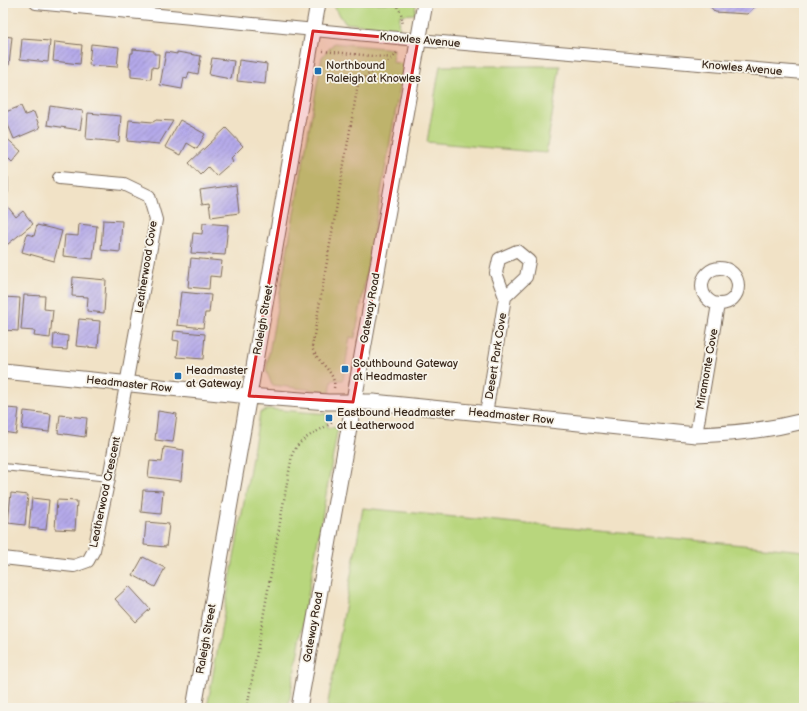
<svg xmlns="http://www.w3.org/2000/svg" width="807" height="711" font-family="'Balsamiq Sans',sans-serif">
<style>
.green{fill:#b8d67d;stroke:#7a804e}
.building{fill:url(#building-hatch)}
.lines{fill:none;stroke-linecap:round;stroke-linejoin:round}
.service-casing{stroke:#7b6a59;stroke-width:8}
.minor-casing{stroke:#7b6a59;stroke-width:14}
.tertiary-casing{stroke:#7b6a59;stroke-width:17}
.path{stroke:#7b6a59;stroke-width:2.5;stroke-dasharray:1 3;stroke-linecap:butt}
.service{stroke:#fff;stroke-width:6}
.minor{stroke:#fff;stroke-width:12}
.tertiary{stroke:#fff;stroke-width:15}
.marked{fill:#d62828;fill-opacity:0.2;stroke:#d62828;stroke-width:3;stroke-linejoin:round}
.poi-dot{fill:#1f6fb2;stroke:#f7f3e8;stroke-width:1.5}
.labels{text-anchor:middle;dominant-baseline:central;stroke-width:3.5;stroke-linejoin:round;paint-order:stroke}
.street-label{font-size:11px;fill:#3b2a1e;stroke:#f7f3e8}
.poi-label{font-size:11px;fill:#3b2a1e;stroke:#f7f3e8;text-anchor:start}
</style>
<defs>
<pattern id="building-hatch" width="6" height="6" patternUnits="userSpaceOnUse"><rect width="6" height="6" fill="#b4a9ea"/><path d="M-1 1l2-2M0 6l6-6M5 7l2-2" fill="none" stroke="#948abd"/></pattern>
</defs>
<rect width="100%" height="100%" fill="#f7f3e8"/>
<filter id="ink" filterUnits="userSpaceOnUse"><feTurbulence type="fractalNoise" baseFrequency=".025" numOctaves="2"/><feDisplacementMap in="SourceGraphic" scale="8" xChannelSelector="R" yChannelSelector="G"/><feConvolveMatrix kernelMatrix="1 2 1 2 8 2 1 2 1" color-interpolation-filters="sRGB"/></filter>
<filter id="wash" filterUnits="userSpaceOnUse"><feTurbulence type="fractalNoise" baseFrequency=".012" numOctaves="4" result="noise"/><feDisplacementMap in="SourceGraphic" scale="16" xChannelSelector="R" yChannelSelector="G"/><feGaussianBlur stdDeviation="0.9" result="paint"/><feColorMatrix in="noise" values="0 0 0 0 0 0 0 0 0 0 0 0 0 0 0 0 0 1.4 0 .05"/><feComposite in="paint" operator="in"/></filter>
<g filter="url(#wash)">
<rect width="100%" height="100%" fill="#f1e2c6"/>
<path class="green" d="M332,3H416L415,14L400,15L399,29L345,23Z
M334,43L394,49L392,62L404,64L355,338L350,337L343,380H332L330,392L272,385L266,370L322,57Z
M440,66H560L546,153L427,142Z
M268,409L327,414V428L338,427L288,708H207L260,413Z
M363,508L804,551V708H575L552,706L551,708H327Z"/>
<g id="blocks">
<path class="building" d="M613,3H642L641,7Z
M707,3H759L747,14L715,12Z
M3,36L12,37L9,65L3,64Z
M22,39L50,41L48,62L20,59Z
M55,42L82,45L80,64L53,61Z
M91,44L119,47L117,67L89,65Z
M133,49L154,51V54H159L158,68L152,67L151,79L131,77V68L129,67L131,53H133Z
M166,52L177,54V52L201,56L198,74L189,72L187,79L184,78L182,89L160,85Z
M212,58L234,61L231,79L209,75Z
M239,60L267,64L265,84L237,81Z
M21,106L25,115L34,112L40,128L14,139L3,113Z
M50,106L83,111L80,130L47,125Z
M88,113L121,116L119,142L86,139Z
M129,120L153,122L156,120L173,121L159,144L127,141Z
M180,120L205,134L197,149L187,143L181,155L165,147Z
M226,128L243,146L231,158L233,161L216,176L208,167L200,175L189,163Z
M3,135L21,151L12,162L9,159L3,166Z
M3,177H8V193H3Z
M236,185L239,213L211,217L209,203L202,204L200,190Z
M8,207L16,217L23,211L33,224L3,248V212Z
M103,220L122,221L120,252L101,250Z
M203,223L228,225L225,255L191,253L193,233L202,234Z
M79,224L97,226L93,259L63,256L65,235L78,236Z
M37,225L62,231L54,261L22,252L27,234L34,236Z
M191,258L222,261L220,277L210,276L209,289L188,287Z
M73,277L106,280L104,313L87,311L88,297L72,296Z
M181,292L211,295L209,313H205L203,328L177,325Z
M24,295L45,296L44,309L53,310L50,338L34,336L35,331L21,330Z
M3,297L20,298L18,331L3,330Z
M79,319L100,321L98,348L76,346Z
M174,331L205,334L203,359L177,357L179,341L173,340Z
M54,334L68,336L67,350L53,349Z
M6,408L19,409L16,434L3,432V412H6Z
M24,411L51,414L49,432L22,429Z
M158,411L177,414L173,442L155,440Z
M60,415L87,418L85,437L58,433Z
M164,447L184,450L181,481L148,477L150,461L162,462Z
M143,490L163,491L161,514L141,512Z
M3,493H6L4,515H3Z
M11,493L28,495L25,525L8,523Z
M32,498L49,500L46,530L29,528Z
M57,500L77,501L75,530L55,529Z
M146,522L169,524L166,547L144,545Z
M143,557L165,568L155,587L133,575Z
M129,586L150,609L136,622L115,599Z"/>
</g>
</g>
<g filter="url(#ink)">
<use href="#blocks" fill-opacity="0" stroke="#7b6a59" stroke-width="1"/>
<g class="lines">
<g class="service-casing">
<path id="service" d="M3,467L109,478"/>
</g>
<g class="minor-casing">
<path id="minor" d="M36,3L418,40L804,73
M702 286a18 18 0 1 1 36 0a18 18 0 1 1-36 0Z
M486,414L505,297L526,277L529,261L517,251L499,259L496,273L505,297
M696,435L718,304
M3,558L74,566L88,561L94,550L109,478L156,220L149,196L124,184L59,178"/>
</g>
<g class="tertiary-casing">
<path id="tertiary" d="M3,371L249,396L328,402H373L696,435C733,434 768,430 804,421
M194,708L318,3
M299,708L425,3"/>
</g>
<path class="path" d="M396,3L401,13L403,25
M323,51L393,58
M334,388C337,372 316,362 312,347L358,84C369,69 390,68 398,50
M247,708L292,455C298,438 317,433 331,423V417"/>
<use href="#service" class="service"/>
<use href="#minor" class="minor"/>
<use href="#tertiary" class="tertiary"/>
</g>
</g>
<path class="marked" d="M313,31L418,40L353,402L249,396Z"/>
<g class="poi-dot">
<rect x="314" y="67" width="8" height="8" rx="2"/>
<rect x="341" y="365" width="8" height="8" rx="2"/>
<rect x="174" y="372" width="8" height="8" rx="2"/>
<rect x="325" y="414" width="8" height="8" rx="2"/>
</g>
<g class="labels">
<g class="street-label">
<text transform="translate(420 40) rotate(5)">Knowles Avenue</text>
<text transform="translate(742 68) rotate(5)">Knowles Avenue</text>
<text transform="translate(146 267) rotate(-81)">Leatherwood Cove</text>
<text transform="translate(370 308) rotate(-80)">Gateway Road</text>
<text transform="translate(263 320) rotate(-80)">Raleigh Street</text>
<text transform="translate(496 356) rotate(-81)">Desert Park Cove</text>
<text transform="translate(707 369) rotate(-80)">Miramonte Cove</text>
<text transform="translate(129 384) rotate(6)">Headmaster Row</text>
<text transform="translate(511 416) rotate(6)">Headmaster Row</text>
<text transform="translate(105 492) rotate(-78)">Leatherwood Crescent</text>
<text transform="translate(313 627) rotate(-80)">Gateway Road</text>
<text transform="translate(206 639) rotate(-80)">Raleigh Street</text>
</g>
<g class="poi-label">
<text x="326" y="65">Northbound<tspan x="326" dy="13">Raleigh at Knowles</tspan></text>
<text x="353" y="363">Southbound Gateway<tspan x="353" dy="13">at Headmaster</tspan></text>
<text x="186" y="370">Headmaster<tspan x="186" dy="13">at Gateway</tspan></text>
<text x="337" y="412">Eastbound Headmaster<tspan x="337" dy="13">at Leatherwood</tspan></text>
</g>
</g>
<rect width="807" height="711" fill="none" stroke="#f7f3e8" stroke-width="16"/>
</svg>
